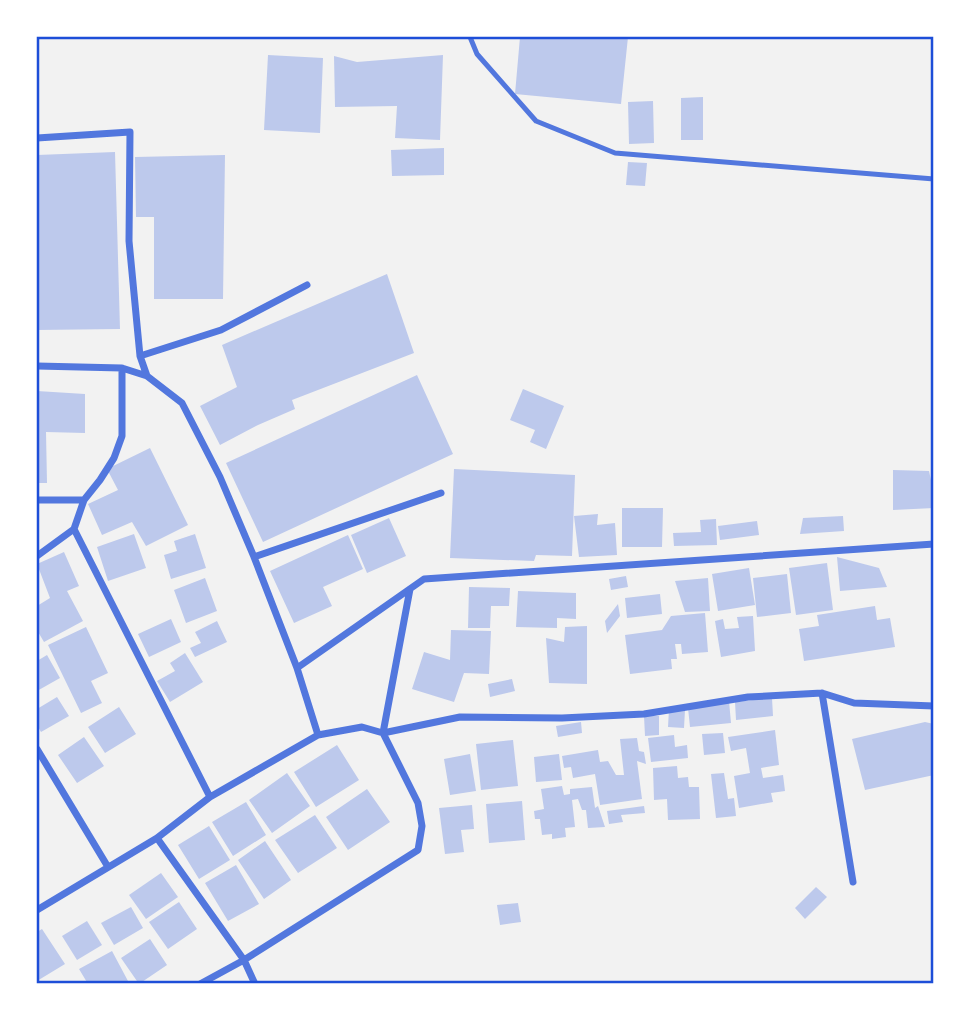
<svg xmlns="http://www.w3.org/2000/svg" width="971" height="1021" font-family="Mulish,sans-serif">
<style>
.building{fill:#bdc9ec}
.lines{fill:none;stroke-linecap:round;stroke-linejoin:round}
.service{stroke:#5277de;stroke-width:5}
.minor{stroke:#5277de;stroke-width:7}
.neatline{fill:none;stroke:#1d4ed8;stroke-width:2.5}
</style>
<rect width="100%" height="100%" fill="#f2f2f2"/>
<path class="building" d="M520,37H628L621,104L515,94Z
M268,55L323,58L320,133L264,130Z
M443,55L440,140L395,138L397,106L335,107L334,56L357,62Z
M703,97V140H681V98Z
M653,101L654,143L629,144L628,102Z
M444,148V175L392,176L391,150Z
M115,152L120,329L37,330V155Z
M225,155L223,299H154V217H136L135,157Z
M628,162L647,163L645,186L626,185Z
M387,274L414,353L292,400L295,409L258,425L220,445L200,406L237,387L222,345Z
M417,375L453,454L263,542L226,463Z
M523,389L564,406L546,449L530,442L535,430L510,420Z
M37,391L85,394V433L46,432L47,483H37Z
M150,448L188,525L146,546L132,522L102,535L88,504L118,490L107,469Z
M454,469L575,475L572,556L536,555L534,561L450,558Z
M893,470L929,471L934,494V508L893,510Z
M622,508H663L662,547H622Z
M598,514L597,525L615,523L617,555L579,557L574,516Z
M843,516L844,531L800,534L803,518Z
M389,518L406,556L367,573L351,535Z
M716,519L717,545L674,546L673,533L701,532L700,520Z
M757,521L759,535L720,540L718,526Z
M134,534L146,568L108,581L97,547Z
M195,534L206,568L171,579L164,555L177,551L174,541Z
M348,535L363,569L323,587L332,606L294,623L270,571Z
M64,552L79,586L67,591L83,621L44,642L37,630V606L50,598L37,564Z
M837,557L879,568L887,587L840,591Z
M827,563L833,610L796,615L789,568Z
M749,568L755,605L718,611L712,574Z
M787,574L791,613L757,617L753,578Z
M626,576L628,587L611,590L609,579Z
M205,578L217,611L186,623L174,590Z
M708,578L710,611L685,612L675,581Z
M469,587L510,588L509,606H491L490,628H468Z
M518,591L576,593V619L557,618V628L516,627Z
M660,594L662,614L627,618L625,598Z
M618,604L620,616L607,633L605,621Z
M875,606L877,620L890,618L895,647L804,661L799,629L819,626L817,615Z
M705,613L708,652L682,654L681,644H675L677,659H671L672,669L630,674L625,635L662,630L671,616Z
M753,616L755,651L721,657L715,621L723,619L725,629L739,628L737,617Z
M171,619L181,642L149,657L138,634Z
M217,621L227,642L195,657L190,648L201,643L195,632Z
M587,626V684L549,683L546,638L564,642L565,627Z
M86,627L108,673L91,681L102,703L81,713L48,645Z
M451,630L491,631L489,674L464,673L454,702L412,689L424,652L450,660Z
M185,653L203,682L170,702L157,681L175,671L170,663Z
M47,655L60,678L37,691V661Z
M512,679L515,691L490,697L488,684Z
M57,697L69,716L41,732L37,725V709Z
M772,698L773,716L736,720L735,702Z
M729,701L731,723L690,727L688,708Z
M119,707L136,734L105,753L88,727Z
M669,709L685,710L684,728L668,727Z
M644,716H659V735L645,736Z
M581,722L582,733L558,737L556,726Z
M925,722L934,724V775L865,790L852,739Z
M775,730L779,765L761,768L763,778L783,775L785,791L771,793L773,802L739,808L734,776L750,773L746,748L731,751L728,737Z
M723,733L725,753L704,755L702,734Z
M674,735L675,747L687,745L688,758L651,762L648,738Z
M84,737L104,766L77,783L58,755Z
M637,738L639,751L644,752L646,764L637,761L642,799L600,805L595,774L573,778L571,767L564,768L562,756L598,750L600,762L608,761L616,775H624L620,739Z
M513,740L518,786L481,790L476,744Z
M337,745L359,780L316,807L294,772Z
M470,754L476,791L450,795L444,759Z
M559,754L562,780L536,782L534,757Z
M677,766L678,778L688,777L689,787H699L700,819L668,820L667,799L654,800L653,768Z
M287,773L310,806L272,833L249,800Z
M724,773L728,799L734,798L736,816L716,818L711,774Z
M562,786L564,795L570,794V789L592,787L595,808L598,806L605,827L588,828L586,810H582L578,799L572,800L575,827L565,828L566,837L552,839V834L542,835L540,819H535L534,811L544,809L541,789Z
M367,789L390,822L348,850L326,817Z
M522,801L525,840L489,843L486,804Z
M246,802L266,835L233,856L212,822Z
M472,805L474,829L461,830L464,852L445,854L439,808Z
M644,806L645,813L621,815L623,822L609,824L607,811Z
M315,815L337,848L298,873L275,840Z
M209,826L230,860L199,879L178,845Z
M265,841L291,880L264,899L238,860Z
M236,865L259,904L228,921L205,883Z
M161,873L178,897L146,919L129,895Z
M816,887L827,897L805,919L795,908Z
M179,902L197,929L168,949L149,922Z
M518,903L521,922L500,925L497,905Z
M131,907L143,928L114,945L101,923Z
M87,921L102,945L77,960L62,936Z
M42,929L65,964L37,981V932Z
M150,939L167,965L139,984L121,958Z
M112,951L128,981L122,984H88L79,969Z"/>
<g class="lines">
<path class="service" d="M470,37L477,54L536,121L615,153L934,179"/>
<path class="minor" d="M37,138L130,132L129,241L140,356L147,376
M140,356L221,330L307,285
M37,366L122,368L147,376L182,403L220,477L254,557L297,668L318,735
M122,368V436L114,458L100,480L84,500L74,529L210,797
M37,500H84
M37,556L74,529
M254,557L441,493
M297,668L424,579L934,544
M822,693L853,882
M37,749L108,867
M157,838L244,960L255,984
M37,910L157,838L210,797L318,735L362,727L383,733L460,717L562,718L644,714L748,697L822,693L854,703L934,706
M200,984L244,960L418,850L422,826L418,803L383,733L410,589"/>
</g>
<rect width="971" height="1021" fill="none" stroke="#ffffff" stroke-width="77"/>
<rect x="38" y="38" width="894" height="944" class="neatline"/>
</svg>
